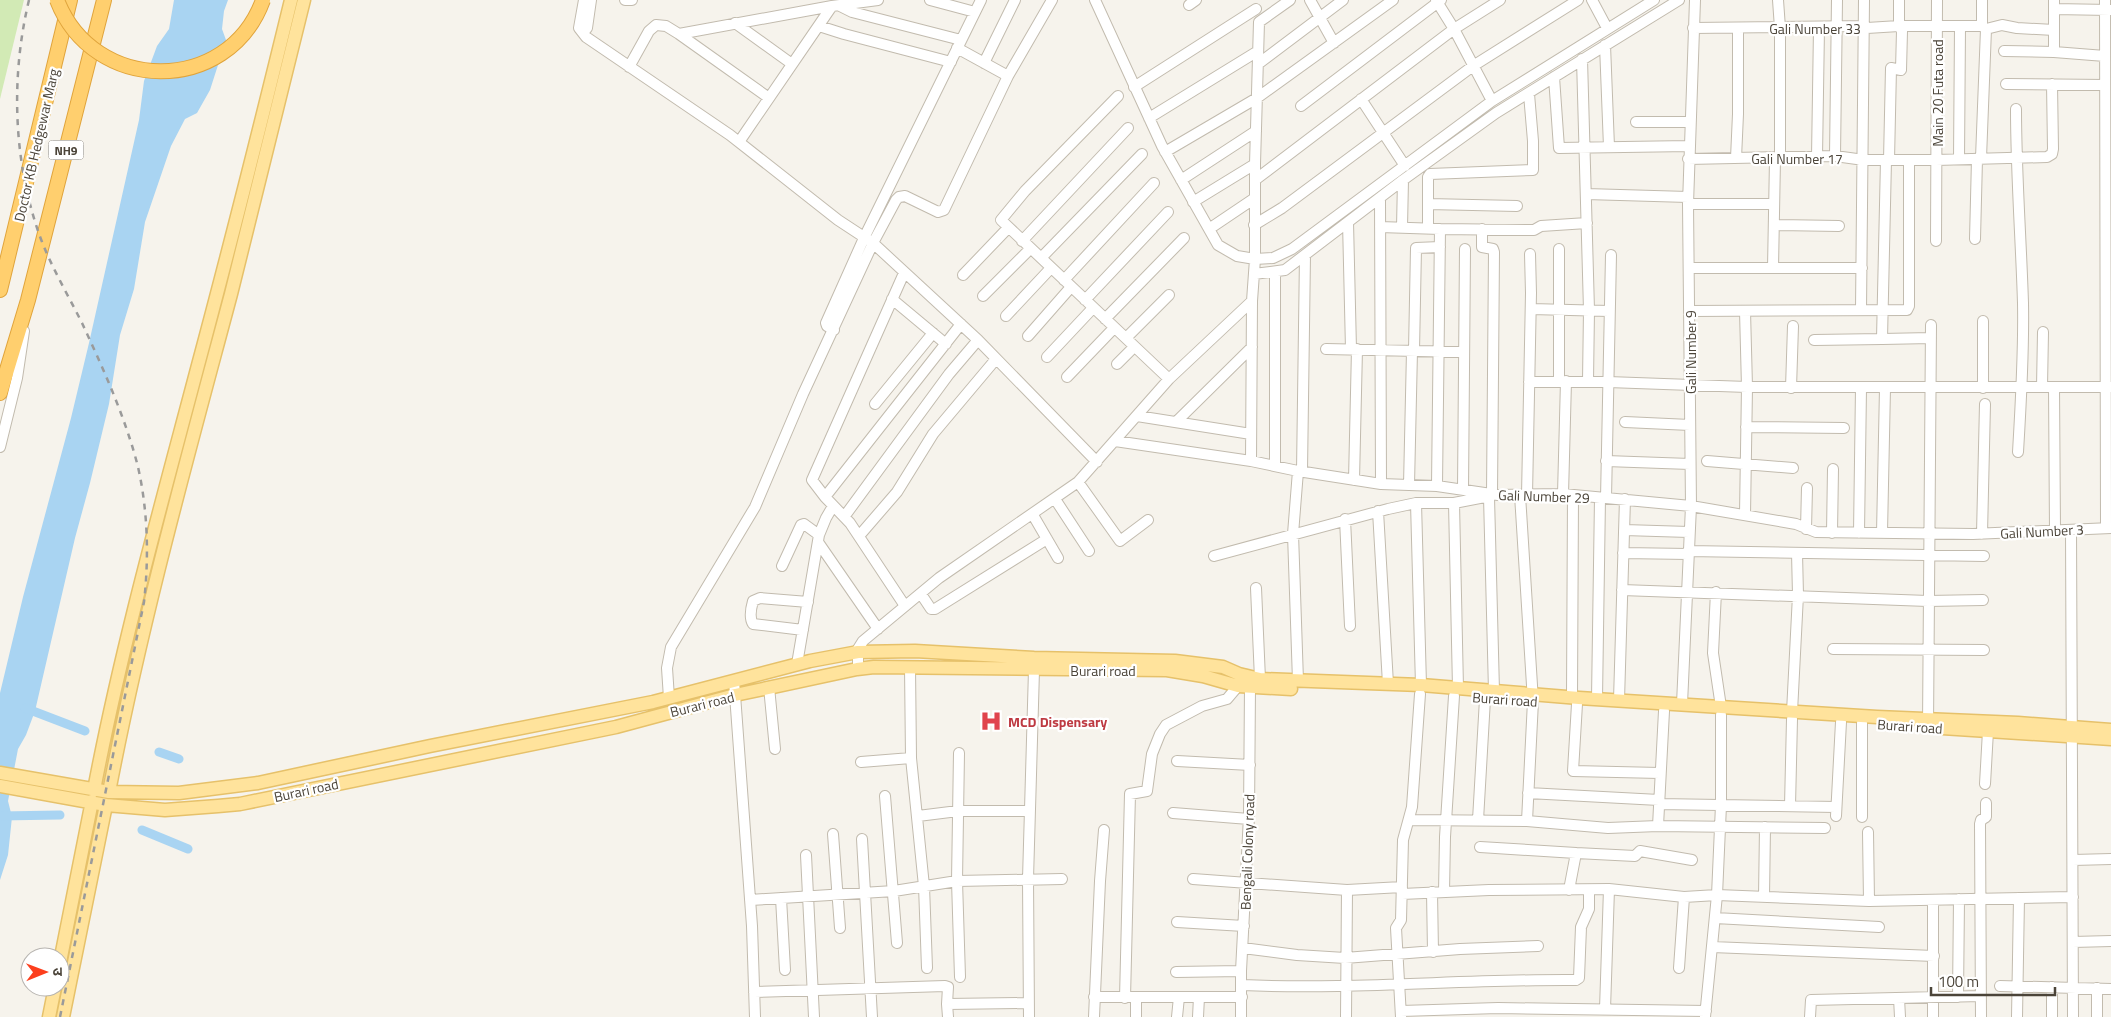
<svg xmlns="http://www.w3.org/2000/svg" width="2111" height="1017" font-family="'Titillium Web','Noto Sans Devanagari',sans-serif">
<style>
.green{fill:#d2eab5}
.water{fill:#a9d4f2}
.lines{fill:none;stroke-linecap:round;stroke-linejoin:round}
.canal{stroke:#a9d4f2;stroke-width:9}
.minor-casing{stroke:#c2bbae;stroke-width:12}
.major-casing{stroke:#e6c16a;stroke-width:15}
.highway-casing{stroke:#e0a43c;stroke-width:16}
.minor{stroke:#fff;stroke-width:10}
.major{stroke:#ffe39c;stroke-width:12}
.highway{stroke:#ffcf6e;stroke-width:14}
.rail{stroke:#9a9a9a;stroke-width:2.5;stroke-dasharray:6 6;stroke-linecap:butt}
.highway-bridge-casing{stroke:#e0a43c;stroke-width:16;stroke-linecap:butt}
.highway-bridge{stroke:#ffcf6e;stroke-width:14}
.labels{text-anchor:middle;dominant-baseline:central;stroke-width:4.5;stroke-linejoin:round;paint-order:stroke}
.shield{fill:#fff;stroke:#817c74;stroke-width:1}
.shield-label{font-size:12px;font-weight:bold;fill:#4b4439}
.street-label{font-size:14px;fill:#4b4439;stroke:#fff}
.health-label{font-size:14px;font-weight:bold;fill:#be3a42;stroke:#fff;text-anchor:start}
</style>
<rect width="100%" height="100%" fill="#f6f3ec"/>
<path class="green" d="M0,0H24L0,99Z"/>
<path class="water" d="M174,0H228L224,11L222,29L226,40L210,90L197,113L185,119L171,146L145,222L134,289L120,335L109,404L90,483L75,538L35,711L26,735L18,749L8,801L12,817L8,855L0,880V693L23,597L71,418L89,343L139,120L144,81L157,46L169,29Z"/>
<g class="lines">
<path class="canal" d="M25,708L85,731
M159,752L179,759
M0,816L60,815
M142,830L188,849"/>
<g class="minor-casing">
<path id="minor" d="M584,0L579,28L586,37L730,135L838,220L873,243L978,340L1097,462
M625,0H632
M930,0L975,12
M1095,0L1162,146L1218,245L1237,256L1255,259V164L1259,22L1290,0
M1310,0L1334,43
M1436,0L1454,29L1492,101
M1592,0L1607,28
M1778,0L1780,28V157
M2054,0V52L2105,56
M2105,0L2106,528
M1189,5L1196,0
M840,6L852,12L961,40
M2054,9L2110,10
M735,23L792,64
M819,26L844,34L951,62
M1982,26V0
M1693,28L1865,26L1867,28L1899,26H1982L1986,29L2002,25L2017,28L2054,30
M583,33L587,28L591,0
M679,34L769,98
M1605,45L1609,147
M957,48L1008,76
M2004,51L2054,52
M1582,59L1589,310L1588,381
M984,63L1015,0
M1258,64L1343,0
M629,67L649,31L656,25L666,26L679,34L832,6
M1554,77L1559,148L1689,146
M2006,84L2105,85
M1134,87L1256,9
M1118,96L1025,191L1001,220L1169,379
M1361,99L1405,166
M1301,106L1441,0
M2016,109C2016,174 2021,238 2023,303C2024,353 2021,402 2018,452
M1149,118L1258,51
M1636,122H1690
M739,142L832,6L878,0
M1165,152L1257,98L1393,0
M1835,156L1837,0
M1817,157L1819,28
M1736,158L1738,114V28
M1981,158L1986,29
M1688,159L1835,156L1864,160H1936L2047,157L2052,154L2053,149L2052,84
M1959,159L1960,27
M1886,160L1882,339L1931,338
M1889,160L1891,68L1901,70L1902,31L1899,26V0
M1181,180L1256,131
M1255,180L1454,29L1500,0
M1586,194L1688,197
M1380,198L1381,484
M1193,202L1255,164
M1428,204L1517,206
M1688,204H1774
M1348,222L1351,349
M1254,225L1282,208L1473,66L1578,0
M1774,225L1839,226
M1380,227L1440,229L1437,486
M1402,227L1403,180
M1209,229L1255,198
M1428,229V177L1430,174L1533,170V141L1529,94
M1440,229L1534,230L1541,226L1587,223
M1482,229V247L1493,249L1494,252L1492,494
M1975,239L1977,159
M1022,241L1128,128
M1936,241L1937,0
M1041,258L1142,154
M1689,268H1862
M1773,268L1775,159
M904,273L812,480L825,497L850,523L905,606
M1254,274L1285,270L1403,180L1496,113L1679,0
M963,275L1008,228
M1064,280L1154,183
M983,296L1030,249
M892,299L946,344
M1085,300L1168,212
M1531,309L1609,311
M1861,310L1864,0
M1690,311L1907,310L1909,306V160
M1006,316L1051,268
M1105,319L1184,238
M834,330L827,326L826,323L864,238L981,0
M1028,336L1071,287
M1126,338L1169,295
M1814,340L1882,339
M1326,349L1464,352
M1414,351L1416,248L1440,247
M1047,357L1093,308
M1117,364L1134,347
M1067,377L1114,328
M1559,381V249
M1529,382H1608L1747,387H2111
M2042,387L2043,332
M2054,387L2055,531
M1791,388L1793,326
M1983,388V321
M875,404L933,333
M1137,416L1251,434
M1176,422L1252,347
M1625,422L1690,425
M1746,427L1844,428
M1115,441L1251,461L1298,471L1381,484L1437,486L1498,495L1563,494L1691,506L1796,524L1816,532L1973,534L2111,528
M0,447L17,378L24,331
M1251,461L1252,301
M1606,461L1690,464
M1707,461L1793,468
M1275,466V273
M1302,471L1305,255
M1354,480L1357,349
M1078,482L1120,541L1148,520
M1409,485L1412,351
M1463,490L1465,249
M1563,494L1566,381
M1520,495L1533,701L1527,821
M1527,495L1531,293L1530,254
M825,497L961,324
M1489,497L1494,691
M1606,498L1611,255
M1055,499L1089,551
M1416,503L1421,685
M1454,503L1458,688
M1378,511L1388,684
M1033,515L1058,558
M1745,515L1747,387L1745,311
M844,517L949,374L978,340
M1345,519L1350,626
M1806,529L1807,488
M1624,530L1689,532
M2071,530L2073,1017
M1832,533L1833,469
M1859,533L1861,388
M1882,533L1885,388
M1982,534L1985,404
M859,536L897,492L933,434L996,359
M818,542L878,629
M1688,551L1984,556
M1623,553L1688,554
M1214,556L1388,509L1416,503H1454L1490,496
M782,566L801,525L804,524L819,535
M1256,588L1260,679
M1622,590L1928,601L1983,600
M1716,592L1713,653L1721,707
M921,594L931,609H935L1047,539
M803,630L753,624C749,618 751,608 753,601L760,598L808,602
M1833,649L1984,650
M797,664L819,535L826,518L833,506
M910,667L911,758L924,886L927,968
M858,669V649L863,641L939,578L1078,482L1169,379L1252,301L1255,259L1273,258L1292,249L1492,101L1654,0
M734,681L752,926L755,1017
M1298,681L1293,534L1298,471
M769,687L775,749
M1572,696L1573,495
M669,698L667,668L671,647L755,507L803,394L873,243L896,200L899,197L905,196L938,212L944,210L1008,76L1052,0
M1597,699L1600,498
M1619,700L1625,499
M1577,704L1573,771L1660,773
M1682,704L1691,506L1688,204L1695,0
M1792,712L1798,595L1797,553
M1928,727L1931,325
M1177,761L1250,765
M861,762L911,758
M1985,784L1988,731
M1528,793L1659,800
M885,796L897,943
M1659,804L1836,807
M1790,806L1792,719
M1173,813L1249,819
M918,816L958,811H1030
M1836,816L1841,722
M1862,817V723
M1410,820L1527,821L1608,828L1658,826L1825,828
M1478,820L1485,699
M1658,826L1664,711
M1868,832L1869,901
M833,834L840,928
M862,839L872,1017
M1480,847L1576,853L1569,890
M1576,853L1635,856L1640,851L1692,860
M806,855L814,1017
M2073,860L2111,859
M1193,879L1347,890
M1432,892L1433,952
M1444,892L1445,837L1454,696
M1402,894L1489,890L1609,889L1684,897L1717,895L1869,901L2073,897
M1764,897L1765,827
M781,898L785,970
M750,900L894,891L957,881L959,753
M1715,918L1879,927
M1177,922L1244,926
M2073,942L2111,941
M1712,947L1934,956
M1243,948L1297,955L1345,958L1460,949L1538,946
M1679,968L1684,897
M1176,972L1241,971
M960,977L957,881L1062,879
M1242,985C1354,990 1464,979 1576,980L1579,978L1581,927L1589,909V890
M2000,986L2111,989
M2052,987V1017
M2097,988V1017
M754,992L945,986L948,987L947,1004
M1094,997H1242
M1958,997L1959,899
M1125,998L1130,794L1147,791L1152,754L1160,734L1166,725L1202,706L1227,699L1238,686
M1136,998V1017
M1899,998L1900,1017
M1605,1009L1609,889
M1401,1011L1498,1008L1706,1011
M948,1017L947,1004L1028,1003
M1029,1017L1028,879L1034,670
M1094,1017L1100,881L1104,830
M1177,1017L1179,997
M1198,1017L1199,997
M1241,1017V971L1249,816L1250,687
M1346,1017L1347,890L1402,887
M1401,1017L1396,928L1401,920L1403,840L1412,807L1420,694
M1705,1017L1717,895L1721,805V715
M1810,1017L1811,1000L1981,996
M1933,1017V900
M1981,1017L1980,824L1981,820L1986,817V803
M2017,1017L2019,898"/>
</g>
<g class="major-casing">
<path id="major" d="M1942,728L2111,739
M0,773L109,792L179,793L258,783L430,746L653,702L810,661L858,652L915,651L1034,658L1175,661L1223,667L1239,674L1260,679L1421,685L1579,698L1877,717L2018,723L2111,730
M0,786L106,805L165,810L218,806L240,804L616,727L735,695L857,669L874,667L1167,670L1203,676L1238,686L1291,689
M94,790C121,648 160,509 197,369C230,246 261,123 291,0
M109,792C141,624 187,459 231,294C256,196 280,98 304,0
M60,962L92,801
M49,1017L55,987
M63,1017L106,805"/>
</g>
<g class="highway-casing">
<path id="highway" d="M0,290L70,0
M0,393L28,300L104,0"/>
</g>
<use href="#minor" class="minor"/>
<use href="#major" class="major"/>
<use href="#highway" class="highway"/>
<path class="rail" d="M29,0C11,75 13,157 38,231C49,263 67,293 82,323C103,368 126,419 138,467C148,511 149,558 144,602L60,1017"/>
<g class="highway-bridge-casing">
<path id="highway-bridge" d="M57,0C93,94 228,96 263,0"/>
</g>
<use href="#highway-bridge" class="highway-bridge"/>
</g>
<defs>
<g id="hospital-bare" transform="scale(1.725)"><path d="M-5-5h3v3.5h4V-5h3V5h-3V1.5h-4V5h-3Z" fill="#e0444e" stroke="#fff" stroke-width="2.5" paint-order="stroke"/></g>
</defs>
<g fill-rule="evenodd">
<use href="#hospital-bare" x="991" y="721"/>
</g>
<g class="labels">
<rect class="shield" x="48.5" y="140.5" width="35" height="19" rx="4"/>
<g class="shield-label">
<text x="66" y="150">NH9</text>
</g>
<g class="street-label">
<text x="1815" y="28">Gali Number 33</text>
<text transform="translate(1937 93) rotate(-90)">Main 20 Futa road</text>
<text transform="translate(36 145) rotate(-77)">Doctor KB Hedgewar Marg</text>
<text x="1797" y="158">Gali Number 17</text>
<text transform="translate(1690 352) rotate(-90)">Gali Number 9</text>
<text transform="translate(1544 496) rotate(2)">Gali Number 29</text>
<text transform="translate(2042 531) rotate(-3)">Gali Number 3</text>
<text x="1103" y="670">Burari road</text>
<text transform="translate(1505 699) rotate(4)">Burari road</text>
<text transform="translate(702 704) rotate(-14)">Burari road</text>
<text transform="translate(1910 726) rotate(4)">Burari road</text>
<text transform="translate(306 790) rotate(-12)">Burari road</text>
<text transform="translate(1247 852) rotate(-88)">Bengali Colony road</text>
</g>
<g class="health-label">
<text x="1008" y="721">MCD Dispensary</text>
</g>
</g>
<g transform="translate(45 972) rotate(89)"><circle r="24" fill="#ffffff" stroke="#b7b4b0"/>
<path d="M0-4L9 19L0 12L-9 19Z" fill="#fc3f1d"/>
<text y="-8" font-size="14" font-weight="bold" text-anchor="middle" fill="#4b4439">उ</text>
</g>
<path d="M1931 987v8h124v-8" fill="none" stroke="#4b4439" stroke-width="2.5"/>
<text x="1938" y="987" font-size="15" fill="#4b4439" stroke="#ffffff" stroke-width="4" paint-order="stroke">100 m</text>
</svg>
